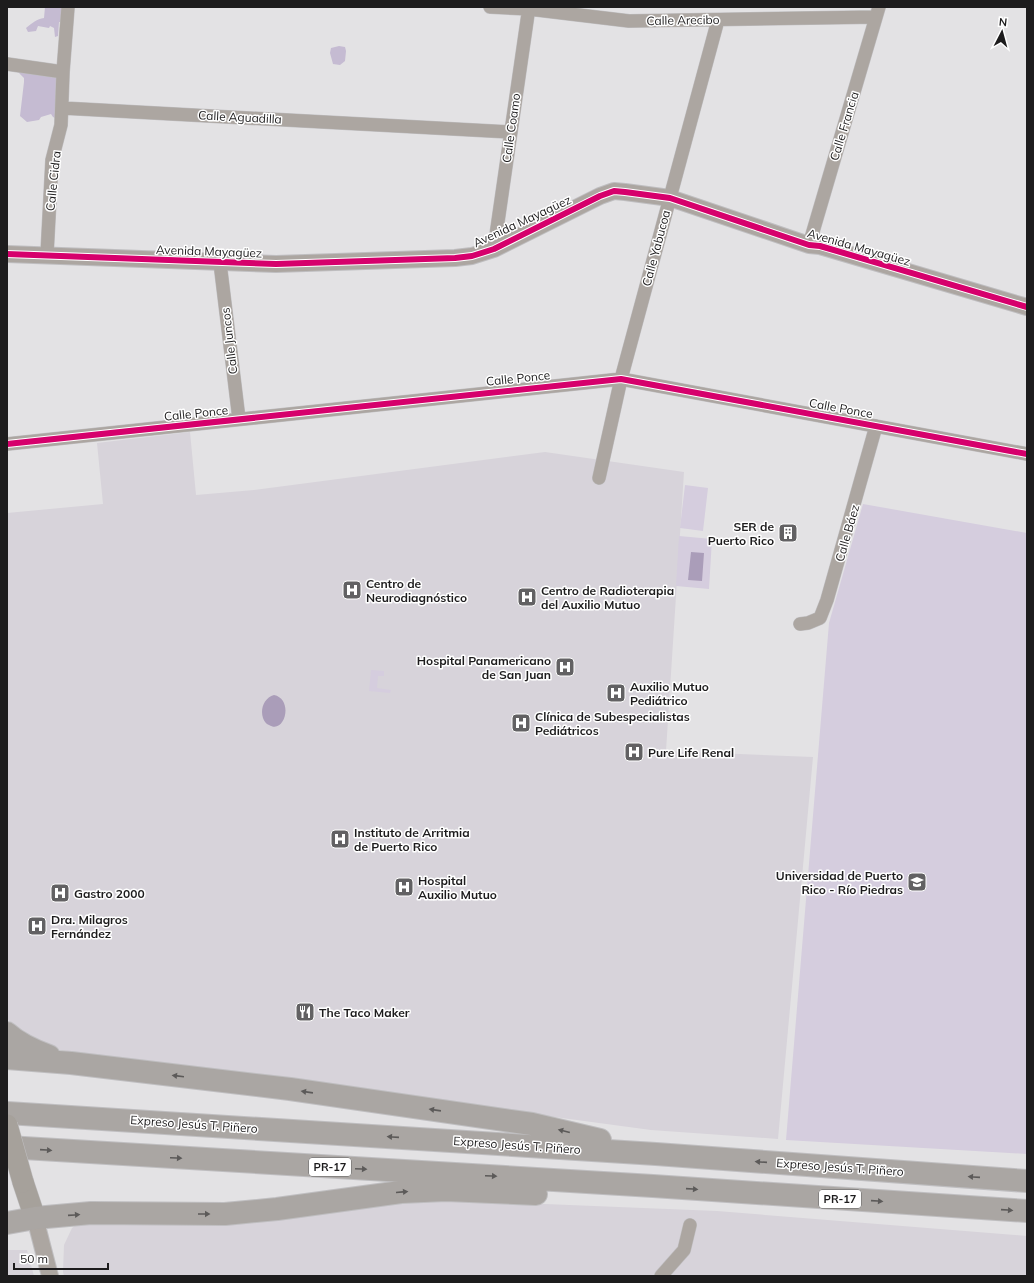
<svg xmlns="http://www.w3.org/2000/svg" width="1034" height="1283" font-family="Mulish,sans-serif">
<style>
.built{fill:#d7d3da}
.green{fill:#d5cdde}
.forest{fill:#c5bbd2}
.water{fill:#aa9db9}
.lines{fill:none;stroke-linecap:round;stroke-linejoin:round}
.minor-casing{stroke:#bfbec0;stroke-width:14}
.tertiary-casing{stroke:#bfbec0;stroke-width:18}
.primary-casing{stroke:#bfbec0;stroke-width:22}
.motorway-casing{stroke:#bfbec0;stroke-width:24}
.minor{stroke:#aca6a1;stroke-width:13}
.tertiary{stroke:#aca6a1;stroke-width:16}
.primary{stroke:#a6a19b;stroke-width:21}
.motorway{stroke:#aaa6a3;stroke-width:22}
.primary-bridge-casing{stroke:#bfbec0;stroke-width:22;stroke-linecap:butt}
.primary-bridge{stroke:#a6a19b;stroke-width:21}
.cycleway-casing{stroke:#fff;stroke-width:8}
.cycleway{stroke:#d6006c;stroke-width:6}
.oneway{fill:#5c5a59}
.labels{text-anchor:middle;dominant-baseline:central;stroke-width:3;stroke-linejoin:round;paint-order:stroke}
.shield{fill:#fff;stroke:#616061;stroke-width:1}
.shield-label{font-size:11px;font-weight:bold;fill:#1d1c1d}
.street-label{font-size:12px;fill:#1d1c1d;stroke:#fff}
.poi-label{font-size:12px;font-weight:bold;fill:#1d1c1d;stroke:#fff;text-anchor:start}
</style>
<rect width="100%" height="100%" fill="#e3e2e4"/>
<path class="built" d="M190,432L196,495L254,490L545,452L684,472L666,751L813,757L778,1139L651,1130L53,1049L15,1029L7,1018V513L103,504L97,443Z
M398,1198L717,1211L1027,1236V1276H64L63,1272L64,1245L72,1228L83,1220Z
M7,1250H27L34,1276H7Z"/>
<path class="green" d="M685,485L708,488L703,531L680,528Z
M863,504L1027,533V1154L786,1140L829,623Z
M679,536L712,539L709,589L676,586Z
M371,670L384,671V676H378L377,688L391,690L390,693L369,691Z"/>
<path class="forest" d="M45,7H62L61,22H59L58,36L55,37L54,28L50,26L49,28L38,26L36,31L28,32L26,28C32,23 37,19 44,18Z
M339,46L345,47L346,51L345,61L340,65L333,64L330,53L331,48Z
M59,68L55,118L53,117L51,114L41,117L39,120L27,122L20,116L24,82V78L19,73L17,69Z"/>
<path class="water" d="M691,552L704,553L702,581L688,580Z
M274,695C294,699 285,735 269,725C266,724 264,721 263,718C260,709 264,698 274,695Z"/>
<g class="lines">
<g class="minor-casing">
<path id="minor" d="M490,7L529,9L629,21L876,17
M7,64L63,72
M62,108L510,132
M809,245L879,7
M494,249L529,7
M47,254L52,160L61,125L63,72L68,7
M220,263L239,419
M7,444L621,379L1027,454
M599,478L621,379L718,20
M800,624L808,623L820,618L827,600L876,426
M661,1276L684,1250L690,1225"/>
</g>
<g class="tertiary-casing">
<path id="tertiary" d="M7,254L276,264L455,258L472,256L494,249L600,196L614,191L625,192L670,198L809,245L820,246L1027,307
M35,1218L50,1276"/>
</g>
<g class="primary-casing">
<path id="primary" d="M23,1182L35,1218"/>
</g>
<g class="motorway-casing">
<path id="motorway" d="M7,1033C19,1044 33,1050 49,1056
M7,1058L71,1063L290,1089L532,1124L600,1140
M7,1113L656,1154L1027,1181
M7,1147L653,1186L1027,1211
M7,1223L35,1218L91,1213L225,1214L277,1209L401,1192L446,1190L536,1194"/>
</g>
<use href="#minor" class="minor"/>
<use href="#tertiary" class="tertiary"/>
<use href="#primary" class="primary"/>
<use href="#motorway" class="motorway"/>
<g class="primary-bridge-casing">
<path id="primary-bridge" d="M7,1125L23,1182"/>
</g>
<use href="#primary-bridge" class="primary-bridge"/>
<g class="cycleway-casing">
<path id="cycleway" d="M7,254L276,264L455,258L472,256L494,249L600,196L614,191L625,192L670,198L809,245L820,246L1027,307
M7,444L621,379L1027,454"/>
</g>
<use href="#cycleway" class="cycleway"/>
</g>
<defs><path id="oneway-solid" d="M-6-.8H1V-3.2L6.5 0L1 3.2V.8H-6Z"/></defs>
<g class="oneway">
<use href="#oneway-solid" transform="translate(178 1076) rotate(-173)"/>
<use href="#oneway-solid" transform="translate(307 1092) rotate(-172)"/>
<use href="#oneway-solid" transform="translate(435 1110) rotate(-172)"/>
<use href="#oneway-solid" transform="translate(564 1131) rotate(-166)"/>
<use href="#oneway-solid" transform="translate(393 1137) rotate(-176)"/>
<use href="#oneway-solid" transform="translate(46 1150) rotate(4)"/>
<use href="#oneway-solid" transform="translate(176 1158) rotate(3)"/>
<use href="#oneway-solid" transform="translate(761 1162) rotate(-176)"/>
<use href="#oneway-solid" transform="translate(361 1169) rotate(3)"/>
<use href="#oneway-solid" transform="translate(491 1176) rotate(3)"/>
<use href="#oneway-solid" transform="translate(974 1177) rotate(-176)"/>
<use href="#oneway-solid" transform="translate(692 1189) rotate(4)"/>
<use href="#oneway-solid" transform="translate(402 1192) rotate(-5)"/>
<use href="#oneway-solid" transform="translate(877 1201) rotate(4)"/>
<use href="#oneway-solid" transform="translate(1007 1210) rotate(4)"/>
<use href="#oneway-solid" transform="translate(204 1214)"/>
<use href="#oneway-solid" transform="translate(74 1215) rotate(-4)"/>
</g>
<defs>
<g id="building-square" transform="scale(1)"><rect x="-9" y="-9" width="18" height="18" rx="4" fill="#626163" stroke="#fff"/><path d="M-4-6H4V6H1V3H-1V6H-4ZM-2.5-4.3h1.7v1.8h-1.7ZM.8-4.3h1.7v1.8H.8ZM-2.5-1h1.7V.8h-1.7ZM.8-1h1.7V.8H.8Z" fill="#fff"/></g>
<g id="hospital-square" transform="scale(1)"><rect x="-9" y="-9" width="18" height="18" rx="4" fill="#626163" stroke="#fff"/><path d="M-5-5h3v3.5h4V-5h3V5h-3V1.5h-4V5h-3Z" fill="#fff"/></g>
<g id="university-square" transform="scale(1)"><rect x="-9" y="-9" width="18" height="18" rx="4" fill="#626163" stroke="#fff"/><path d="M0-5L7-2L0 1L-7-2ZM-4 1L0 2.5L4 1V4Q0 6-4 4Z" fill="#fff"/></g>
<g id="restaurant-square" transform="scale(1)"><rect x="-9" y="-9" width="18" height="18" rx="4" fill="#626163" stroke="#fff"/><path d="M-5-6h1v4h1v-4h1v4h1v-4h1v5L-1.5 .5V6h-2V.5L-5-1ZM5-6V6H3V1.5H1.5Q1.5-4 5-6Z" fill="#fff"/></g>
</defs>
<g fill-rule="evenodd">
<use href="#building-square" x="788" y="533"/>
<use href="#hospital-square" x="352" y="590"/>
<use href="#hospital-square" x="527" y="597"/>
<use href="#hospital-square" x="565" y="667"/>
<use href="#hospital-square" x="616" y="693"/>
<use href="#hospital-square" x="521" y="723"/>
<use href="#hospital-square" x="634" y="752"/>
<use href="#hospital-square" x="340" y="839"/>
<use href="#university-square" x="917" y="882"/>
<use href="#hospital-square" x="404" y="887"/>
<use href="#hospital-square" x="60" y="893"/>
<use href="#hospital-square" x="37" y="926"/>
<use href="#restaurant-square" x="305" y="1012"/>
</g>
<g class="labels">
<g class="shield">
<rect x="309" y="1158" width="42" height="18" rx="3"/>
<rect x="819" y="1190" width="42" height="18" rx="3"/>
</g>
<g class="shield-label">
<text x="330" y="1167">PR-17</text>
<text x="840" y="1199">PR-17</text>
</g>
<g class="street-label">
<text transform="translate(683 20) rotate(-1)">Calle Arecibo</text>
<text transform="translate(240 117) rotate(3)">Calle Aguadilla</text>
<text transform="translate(844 126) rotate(-73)">Calle Francia</text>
<text transform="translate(511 128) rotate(-82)">Calle Coamo</text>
<text transform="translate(53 181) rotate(-84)">Calle Cidra</text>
<text transform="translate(522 221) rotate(-25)">Avenida Mayagüez</text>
<text transform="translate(859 247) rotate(16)">Avenida Mayagüez</text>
<text transform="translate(656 248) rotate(-75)">Calle Yabucoa</text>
<text transform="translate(209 251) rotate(2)">Avenida Mayagüez</text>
<text transform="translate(229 341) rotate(-97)">Calle Juncos</text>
<text transform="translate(518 378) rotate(-6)">Calle Ponce</text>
<text transform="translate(841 408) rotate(10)">Calle Ponce</text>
<text transform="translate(196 413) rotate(-6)">Calle Ponce</text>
<text transform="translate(847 533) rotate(-74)">Calle Báez</text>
<text transform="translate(194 1124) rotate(4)">Expreso Jesús T. Piñero</text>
<text transform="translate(517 1145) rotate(4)">Expreso Jesús T. Piñero</text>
<text transform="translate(840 1167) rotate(4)">Expreso Jesús T. Piñero</text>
</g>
<g class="poi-label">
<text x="774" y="526" text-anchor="end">SER de<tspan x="774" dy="14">Puerto Rico</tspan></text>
<text x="366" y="583">Centro de<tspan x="366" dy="14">Neurodiagnóstico</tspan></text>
<text x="541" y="590">Centro de Radioterapia<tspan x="541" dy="14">del Auxilio Mutuo</tspan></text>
<text x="551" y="660" text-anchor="end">Hospital Panamericano<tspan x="551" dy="14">de San Juan</tspan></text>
<text x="630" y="686">Auxilio Mutuo<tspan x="630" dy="14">Pediátrico</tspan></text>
<text x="535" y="716">Clínica de Subespecialistas<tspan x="535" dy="14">Pediátricos</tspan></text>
<text x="648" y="752">Pure Life Renal</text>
<text x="354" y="832">Instituto de Arritmia<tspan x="354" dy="14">de Puerto Rico</tspan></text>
<text x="903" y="875" text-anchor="end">Universidad de Puerto<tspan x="903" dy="14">Rico - Río Piedras</tspan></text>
<text x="418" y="880">Hospital<tspan x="418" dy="14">Auxilio Mutuo</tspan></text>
<text x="74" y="893">Gastro 2000</text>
<text x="51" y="919">Dra. Milagros<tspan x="51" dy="14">Fernández</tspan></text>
<text x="319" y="1012">The Taco Maker</text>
</g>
</g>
<rect width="1034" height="1283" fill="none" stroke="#1d1c1d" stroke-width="16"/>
<g transform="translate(1002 32) rotate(6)" stroke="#ffffff" stroke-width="3" paint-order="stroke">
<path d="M0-3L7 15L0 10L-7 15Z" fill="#1d1c1d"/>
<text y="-6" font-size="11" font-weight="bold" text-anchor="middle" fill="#1d1c1d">N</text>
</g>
<path d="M14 1263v6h94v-6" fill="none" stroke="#1d1c1d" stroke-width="2"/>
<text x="20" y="1263" font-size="12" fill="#1d1c1d" stroke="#ffffff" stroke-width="3" paint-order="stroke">50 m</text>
</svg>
